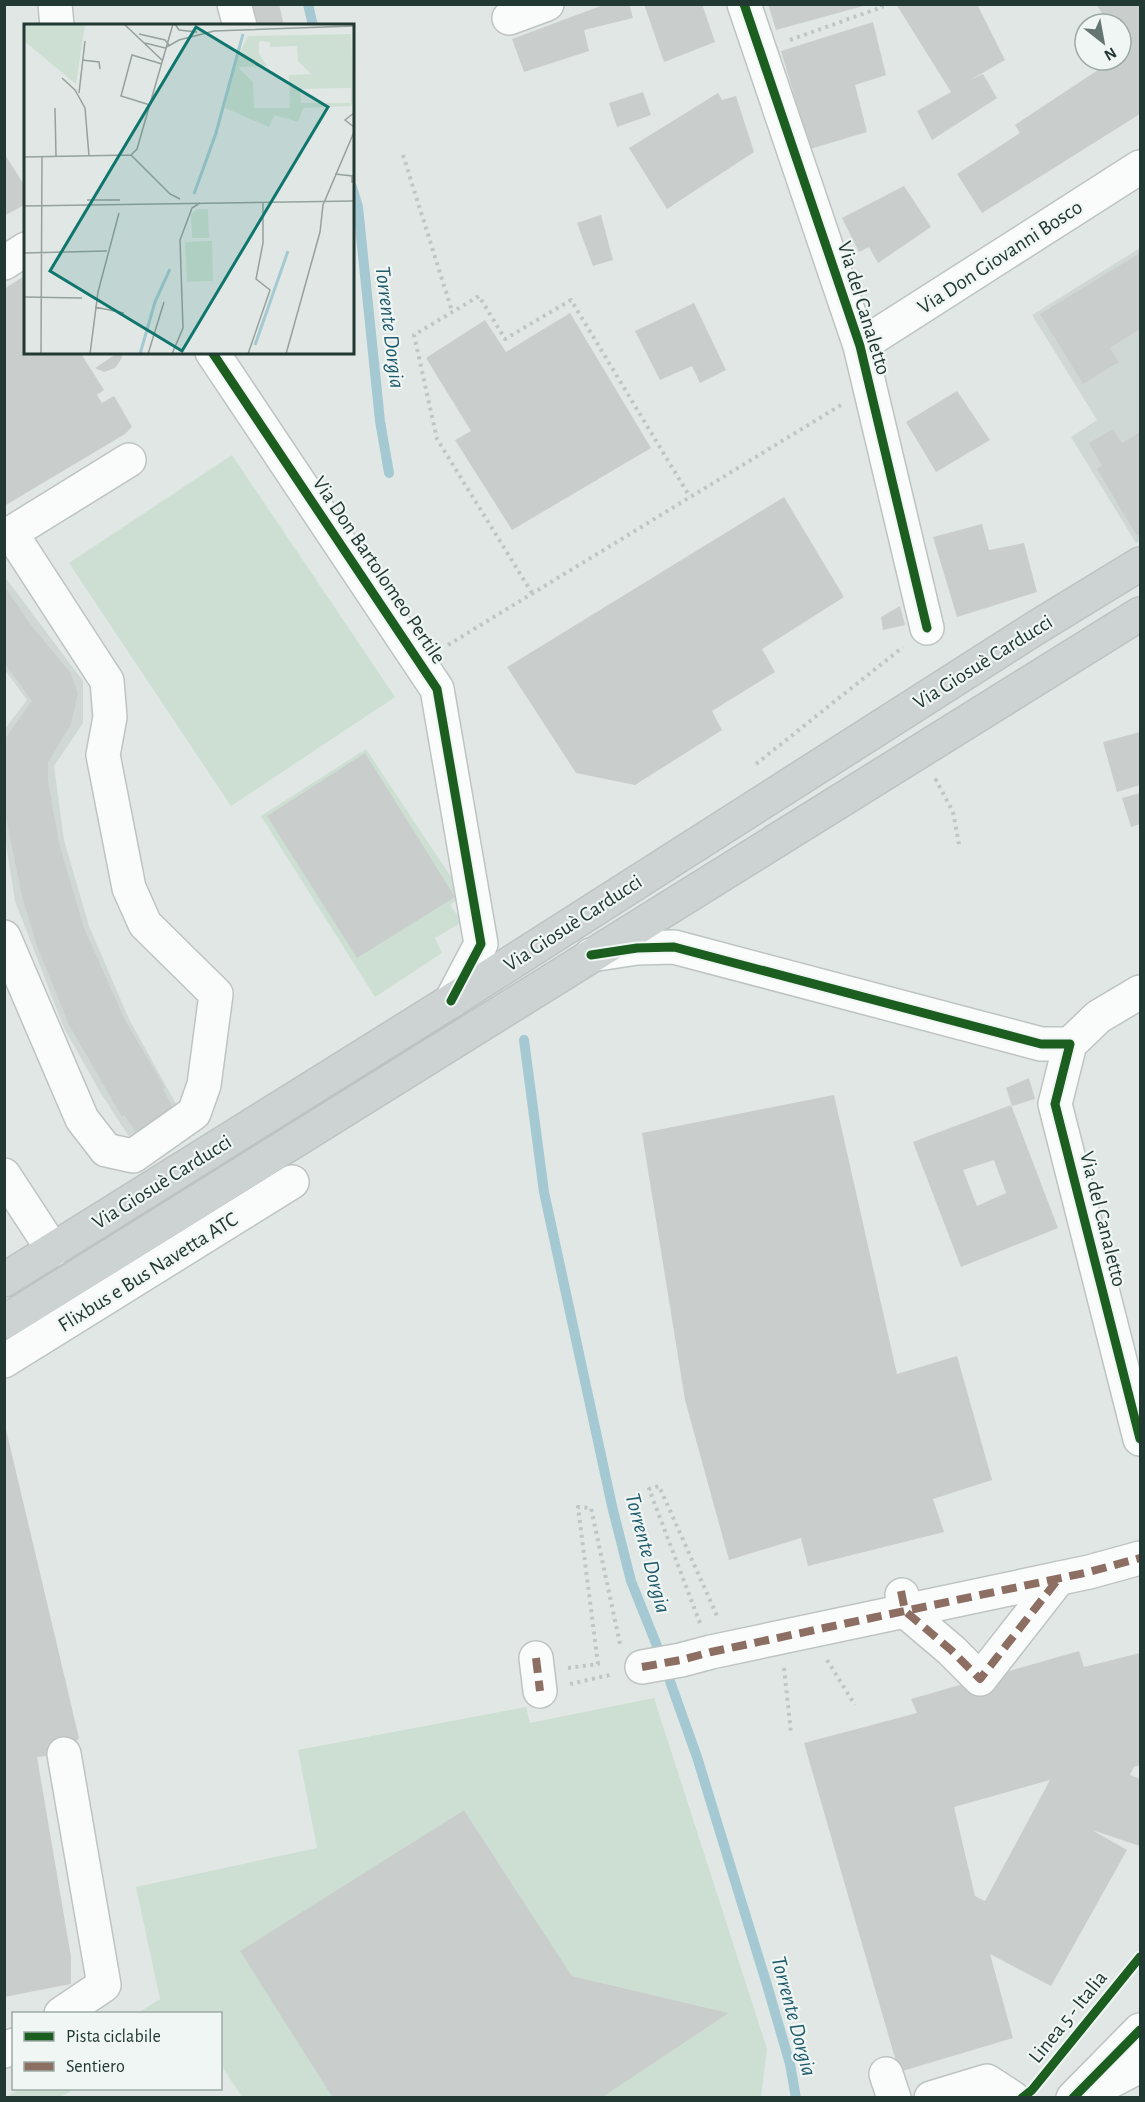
<svg xmlns="http://www.w3.org/2000/svg" width="1145" height="2102" font-family="'Alegreya Sans',sans-serif">
<style>
.built{fill:#d0d8d5}
.green{fill:#ccdfd2}
.lines{fill:none;stroke-linecap:round;stroke-linejoin:round}
.stream{stroke:#a5c9d2;stroke-width:10}
.building{fill:#c9cecc;fill-rule:evenodd}
.minor-casing{stroke:#bec4c1;stroke-width:36}
.major-casing{stroke:#bcc3c1;stroke-width:36}
.path{stroke:#bfc7c5;stroke-width:4;stroke-dasharray:3 4.5;stroke-linecap:butt}
.minor{stroke:#fafbfb;stroke-width:33}
.major{stroke:#cdd3d2;stroke-width:33}
.quiet{stroke:#8d6e63;stroke-width:8;stroke-dasharray:15 8;stroke-linecap:butt}
.cycleway-casing{stroke:#eff6f3;stroke-width:13}
.cycleway{stroke:#1b5e20;stroke-width:9}
.labels{text-anchor:middle;dominant-baseline:central;stroke-width:4.5;stroke-linejoin:round;paint-order:stroke}
.street-label{font-size:21px;fill:#223833;stroke:#eff6f3}
.water-label{font-size:22px;font-style:italic;fill:#215c6e;stroke:#eff6f3}
.inset-river{fill:none;stroke:#a5c9d2;stroke-width:3}
.inset-road{fill:none;stroke:#95a19d;stroke-width:1.5}
.view{fill:#0f766e;fill-opacity:0.15;stroke:#0f766e;stroke-width:3}
.inset-edge{fill:none;stroke:#223833;stroke-width:3}
</style>
<rect width="100%" height="100%" fill="#e1e7e4"/>
<path class="built" d="M1140,248V541L1136,543L1071,437L1097,420L1032,315Z
M5,577L83,681V723L54,766L64,840L89,926L129,1019L181,1113L133,1143L100,1092L64,1028L15,901L5,838L4,730L27,700L5,670Z"/>
<path class="green" d="M232,455L395,697L231,806L69,563Z
M366,749L463,895L450,905L462,922L435,938L442,953L375,997L261,816Z
M654,1698L767,2049L761,2097H601L729,2013L572,1976L464,1810L241,1951L333,2097H242L221,2065L220,2014L138,2013L160,1999L136,1887L317,1848L298,1750L526,1707L530,1723Z
M21,2088H75V2089L60,2097H7Z"/>
<g class="lines">
<path class="stream" d="M308,4L313,26
M352,187L358,207L380,421L389,473
M524,1040L544,1192L612,1506L631,1581L661,1656L697,1757L767,1985L790,2064L796,2098"/>
</g>
<path class="building" d="M250,4H279L284,26H255Z
M606,4H629L633,18L584,30L589,51L524,72L512,39Z
M644,4H702L715,42L664,62Z
M768,4H867V5L776,30Z
M896,4H977L1005,60L970,80L983,74L997,98L932,140L917,111L951,92Z
M1097,5H1140V114L982,213L957,174L1020,133L1015,125L1113,60H1121V24H1108Z
M873,22L886,75L855,85L867,132L810,149L781,51Z
M643,92L651,115L617,127L609,103Z
M718,93L722,100L736,96L754,152L667,209L629,148Z
M4,153L26,188V204L4,216Z
M904,186L931,227L878,263L869,247L859,252L842,218Z
M601,215L613,260L593,266L577,223Z
M1140,253V329L1110,348L1119,362L1083,384L1040,314Z
M26,275V352H80L104,390L97,395L102,403L114,396L132,427L125,434L6,505L4,289Z
M694,303L726,370L700,383L692,366L660,380L635,331Z
M570,313L651,448L512,530L455,440L471,431L426,358L485,320L506,352Z
M119,352H122V358L115,368L104,372L95,368Z
M957,391L990,440L936,472L906,422Z
M1113,429L1122,443L1140,432V534L1137,536L1097,469L1102,466L1089,443Z
M784,497L844,597L762,649L775,672L712,711L722,730L635,785L576,773L507,667Z
M982,524L989,550L1024,543L1037,592L957,617L933,537Z
M5,587L30,624L70,672L78,693L71,724L48,763V781L59,843L84,928L125,1020L165,1088L163,1089L175,1112L138,1135L124,1115L122,1117L69,1025L37,946L22,896L5,813L4,740L32,701L5,664Z
M900,606L905,625L883,630L881,617Z
M1140,732V785L1117,792L1103,742Z
M365,753L455,897L357,958L267,816Z
M1140,793V824L1131,827L1122,798Z
M1029,1078L1035,1099L1012,1106L1006,1088Z
M834,1095L897,1374L957,1356L992,1480L933,1499L944,1532L808,1566L801,1538L729,1560L685,1400L642,1133Z
M1011,1105L1058,1228L961,1267L913,1142ZM994,1160L1006,1193L977,1206L963,1170Z
M4,1421L79,1738L64,1754L37,1757L71,1957V1984L4,1997Z
M1079,1651L1084,1667L1140,1653V1765L1134,1767L1130,1775L1140,1779V1846L1092,1830L1127,1850L1051,1986L990,1954L1013,2038L899,2072L804,1743L917,1713L911,1699ZM1050,1780L985,1901L975,1896L954,1807Z
M464,1810L572,1976L729,2013L601,2098H333L240,1951Z"/>
<g class="lines">
<g class="minor-casing">
<path id="minor" d="M55,4L57,26
M234,4L240,26
M744,4L860,346L927,628
M509,18L547,4
M4,263L26,249
M860,346L1140,167
M212,352L437,689L481,944L451,1001
M4,937L82,1119L106,1150L133,1156L194,1113L204,1085L216,994L145,924L129,888L103,755L110,717L107,681L11,533L129,460
M591,955L637,948L674,947L1041,1044H1070
M1070,1044L1055,1104L1140,1439
M1070,1044L1098,1017L1140,992
M4,1175L53,1250
M4,1361L292,1182
M902,1595L905,1611L951,1650L980,1679L1059,1578
M536,1658L540,1691
M642,1667L681,1660L711,1652L1089,1572L1140,1558
M61,2014L104,1985L64,1754
M4,2051L14,2045
M886,2074L894,2098
M1092,2091L1140,2066
M931,2098L987,2081L1013,2098
M1073,2098L1140,2030"/>
</g>
<g class="major-casing">
<path id="major" d="M4,1280L451,1001L1037,627L1140,564
M4,1322L1140,614"/>
</g>
<path class="path" d="M790,40L882,7V4
M403,155L452,311
M532,593L437,439L414,335L479,296L505,339L571,300L690,497
M448,645L841,405
M756,764L903,647
M935,781L936,780L953,812L959,844
M700,1623L649,1489L659,1486L718,1618
M827,1660L855,1705
M568,1668L598,1664L578,1507L591,1508L620,1644
M784,1668L791,1733
M570,1684L610,1675"/>
<use href="#minor" class="minor"/>
<use href="#major" class="major"/>
<path class="quiet" d="M901,1591L905,1611L951,1650L980,1679L1059,1578
M536,1658L540,1691
M642,1667L681,1660L711,1652L1089,1572L1140,1558"/>
<g class="cycleway-casing">
<path id="cycleway" d="M744,4L860,346L927,628
M212,352L437,689L481,944L451,1001
M591,955L637,948L674,947L1041,1044H1070L1055,1104L1140,1439
M1022,2098L1032,2090L1140,1957
M1073,2098L1140,2030"/>
</g>
<use href="#cycleway" class="cycleway"/>
</g>
<g class="labels">
<g class="street-label">
<text transform="translate(1000 257) rotate(-33)">Via Don Giovanni Bosco</text>
<text transform="translate(864 308) rotate(73)">Via del Canaletto</text>
<text transform="translate(379 570) rotate(56)">Via Don Bartolomeo Pertile</text>
<text transform="translate(983 662) rotate(-32)">Via Giosuè Carducci</text>
<text transform="translate(573 923) rotate(-33)">Via Giosuè Carducci</text>
<text transform="translate(162 1182) rotate(-32)">Via Giosuè Carducci</text>
<text transform="translate(1103 1219) rotate(76)">Via del Canaletto</text>
<text transform="translate(148 1272) rotate(-32)">Flixbus e Bus Navetta ATC</text>
<text transform="translate(1068 2017) rotate(-51)">Linea 5 - Italia</text>
</g>
<g class="water-label">
<text transform="translate(390 327) rotate(83)">Torrente Dorgia</text>
<text transform="translate(648 1553) rotate(75)">Torrente Dorgia</text>
<text transform="translate(794 2016) rotate(75)">Torrente Dorgia</text>
</g>
</g>
<g transform="translate(24 24)">
<rect width="330" height="330" fill="#e1e7e4"/>
<path d="M0,0H61L52,60L0,17ZM327,10L330,80L326,82L279,84L274,98L250,91L245,103L201,84L212,36L224,12ZM235,17L246,18V23L273,22L274,37L287,50L265,51L266,84H230L229,58L214,43L243,42L235,30ZM327,64V79H277L276,65ZM173,185H184L185,214H168L167,191ZM188,217L189,257L163,258L161,218Z" fill="#ccdfd2" fill-rule="evenodd"/>
<path class="inset-river" d="M170,170L192,109L219,10M231,321L264,227M116,330L131,278L146,245"/>
<path class="inset-road" d="M100,0L139,37M151,0L155,6L173,8M115,10L141,16L145,21M121,19L141,24L155,16L190,7L330,2M58,36L75,38L76,45M38,54L51,66L61,84L65,132M55,69L61,17M126,81L97,72L108,31L138,40M31,84L32,132M330,89L321,96L330,103M107,131L113,125L149,0M107,131L146,170L156,175M0,133L107,131M311,150L328,152V159M63,176H96M0,182L330,177M0,229L83,227M0,273L58,274M71,283L100,289M17,330L18,132M66,330L74,268L95,189M124,330L140,278M148,330L159,304L156,216L168,184L176,179M224,330L246,266L232,255L239,219V178M262,330L296,208L299,181L330,108"/>
<path class="view" d="M172,3L304,83L158,327L26,247Z"/>
<rect width="330" height="330" class="inset-edge"/>
</g>
<rect width="1145" height="2102" fill="none" stroke="#223833" stroke-width="12"/>
<rect x="12" y="2012" width="210" height="78" fill="#eff6f3" stroke="#9daaa6" stroke-width="1.5"/>
<rect x="24" y="2032" width="30" height="9" fill="#1b5e20" stroke="#9daaa6" stroke-width="1.5"/>
<text x="66" y="2042" font-size="18" fill="#223833">Pista ciclabile</text>
<rect x="24" y="2062" width="30" height="9" fill="#8d6e63" stroke="#9daaa6" stroke-width="1.5"/>
<text x="66" y="2072" font-size="18" fill="#223833">Sentiero</text>
<g transform="translate(1103 42) rotate(149)"><circle r="28" fill="#eff6f3" stroke="#9daaa6" stroke-width="1.5"/>
<path d="M0-4.5L10 22L0 15L-10 22Z" fill="#657571"/>
<text y="-9" font-size="16" font-weight="bold" text-anchor="middle" fill="#223833">N</text>
</g>
</svg>
